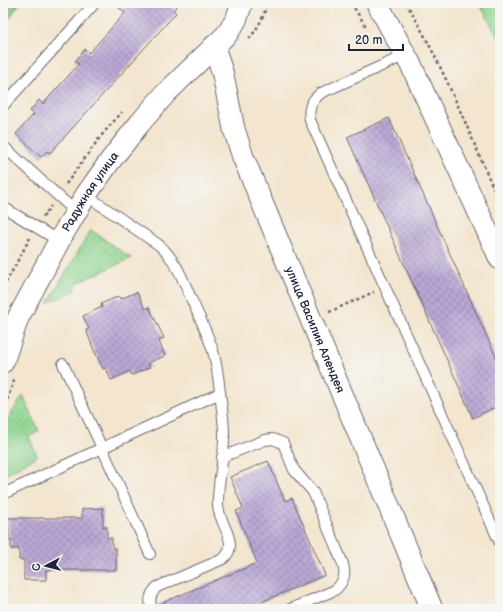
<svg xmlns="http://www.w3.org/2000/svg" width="503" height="612" font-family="'Balsamiq Sans',sans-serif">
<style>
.grass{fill:url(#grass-dots);stroke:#587b64}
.forest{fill:url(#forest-firs);stroke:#4a6c5a}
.garden{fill:#8ed48e;stroke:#587b64}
.building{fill:url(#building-cross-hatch)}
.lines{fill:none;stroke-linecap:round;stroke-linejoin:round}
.lane-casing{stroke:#6b666e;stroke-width:12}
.street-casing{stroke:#6b666e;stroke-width:23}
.path{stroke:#6b666e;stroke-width:2.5;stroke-dasharray:3 3;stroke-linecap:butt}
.lane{stroke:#fff;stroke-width:10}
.street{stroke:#fff;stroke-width:21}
.labels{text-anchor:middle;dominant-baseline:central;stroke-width:3;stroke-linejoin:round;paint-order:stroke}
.street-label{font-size:12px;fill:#22223b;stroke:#f6f6f2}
</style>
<defs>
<pattern id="grass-dots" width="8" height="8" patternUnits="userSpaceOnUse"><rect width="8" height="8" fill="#8ed48e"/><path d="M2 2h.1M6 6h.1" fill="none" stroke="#7ab67b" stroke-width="1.8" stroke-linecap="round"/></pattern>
<pattern id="forest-firs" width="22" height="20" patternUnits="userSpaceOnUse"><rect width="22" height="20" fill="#72b679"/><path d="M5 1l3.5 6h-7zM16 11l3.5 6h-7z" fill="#5d9464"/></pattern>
<pattern id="building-cross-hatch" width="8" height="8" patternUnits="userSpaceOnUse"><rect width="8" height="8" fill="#baa8d5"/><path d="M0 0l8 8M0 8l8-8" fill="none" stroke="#9788ae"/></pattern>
</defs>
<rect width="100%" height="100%" fill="#f6f6f2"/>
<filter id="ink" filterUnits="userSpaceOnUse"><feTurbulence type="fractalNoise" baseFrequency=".025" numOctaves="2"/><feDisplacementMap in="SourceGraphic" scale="8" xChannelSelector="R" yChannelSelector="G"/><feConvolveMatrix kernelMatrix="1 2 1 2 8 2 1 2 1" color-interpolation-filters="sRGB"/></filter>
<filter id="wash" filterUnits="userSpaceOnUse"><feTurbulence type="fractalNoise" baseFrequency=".012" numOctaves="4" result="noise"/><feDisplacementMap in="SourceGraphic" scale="16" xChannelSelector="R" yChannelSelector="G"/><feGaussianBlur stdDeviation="0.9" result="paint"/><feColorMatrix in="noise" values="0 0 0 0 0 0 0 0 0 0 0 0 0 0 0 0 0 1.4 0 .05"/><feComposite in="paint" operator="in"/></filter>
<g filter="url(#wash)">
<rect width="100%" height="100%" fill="#f3e5ce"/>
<path class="grass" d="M91,230L131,258L77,283L75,291L48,303Z
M23,396L39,431L29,437L37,456L3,476V440L7,420Z"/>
<path class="forest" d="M3,3H20L3,28Z"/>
<path class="garden" d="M479,3H500V40Z"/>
<g id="blocks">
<path class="building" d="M114,3H180L173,10L176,13L50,153L47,151L41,157L16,134L34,114L30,111L39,100L43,104L79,64L75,61L85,49L89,53L125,13Z
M389,118L500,366V405L473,418L347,137Z
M137,292L145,309L149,307L164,338L159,341L165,356L148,363L150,367L132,375L130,371L111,380L106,368L103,369L94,350L86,330L89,329L83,316L102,307L101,304L119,296L120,299Z
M268,461L285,501L292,498L325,575L245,609H158L157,605L257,563L236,511L243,508L230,477Z
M103,508V527H107V538H112V548H116V570H46V580H24V560H19V549H11V540H9L8,518H82V509Z"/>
</g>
</g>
<g filter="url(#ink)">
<use href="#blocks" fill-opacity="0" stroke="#6b666e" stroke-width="1"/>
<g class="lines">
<g class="lane-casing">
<path id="lane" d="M406,55L321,93C311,101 308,108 310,120L500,543
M3,106L95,3
M3,146L76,212
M86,195L159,245C175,259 182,277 190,296C198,315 209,335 214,355C218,370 219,385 221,400C222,411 224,422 224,433C225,458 217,482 218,506C219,524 241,544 223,559L157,587C151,593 148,600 152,609
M3,207L59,241
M63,364L102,448L220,393
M222,457L265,440L273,439L283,443L294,470L313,492L343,564C346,575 344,582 335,590L290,609
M3,494L102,448L150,554"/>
</g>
<g class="street-casing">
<g id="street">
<path d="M377,3L412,67L500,259"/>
<path id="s1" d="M214,46L223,75L234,129L243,157L432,609"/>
<path id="s2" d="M3,362L18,318L59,241L86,195L110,161L140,123L166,93L227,34L236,20L242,3"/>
</g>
</g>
<path class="path" d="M351,3L367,28
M406,3C444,66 470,136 500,203
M249,39C258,28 264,17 267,3
M66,184L101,136L122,112
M43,217L51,206
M3,288L30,238
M329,312L374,292
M3,411L15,378"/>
<use href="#lane" class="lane"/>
<use href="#street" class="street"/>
</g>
</g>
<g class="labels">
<g class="street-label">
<text stroke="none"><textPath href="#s2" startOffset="192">Радужная улица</textPath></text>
<text stroke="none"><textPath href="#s1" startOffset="302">улица Василия Алендея</textPath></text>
</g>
</g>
<rect width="503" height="612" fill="none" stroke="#f6f6f2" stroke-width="16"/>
<g transform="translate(46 566) rotate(263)" stroke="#f6f6f2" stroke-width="3" paint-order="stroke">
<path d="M0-3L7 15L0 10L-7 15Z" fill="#22223b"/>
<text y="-6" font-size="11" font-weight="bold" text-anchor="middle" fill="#22223b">С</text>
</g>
<path d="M349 44v6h54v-6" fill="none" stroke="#22223b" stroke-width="2"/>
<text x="355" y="44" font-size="12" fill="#22223b" stroke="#f6f6f2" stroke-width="3" paint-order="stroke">20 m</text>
</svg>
